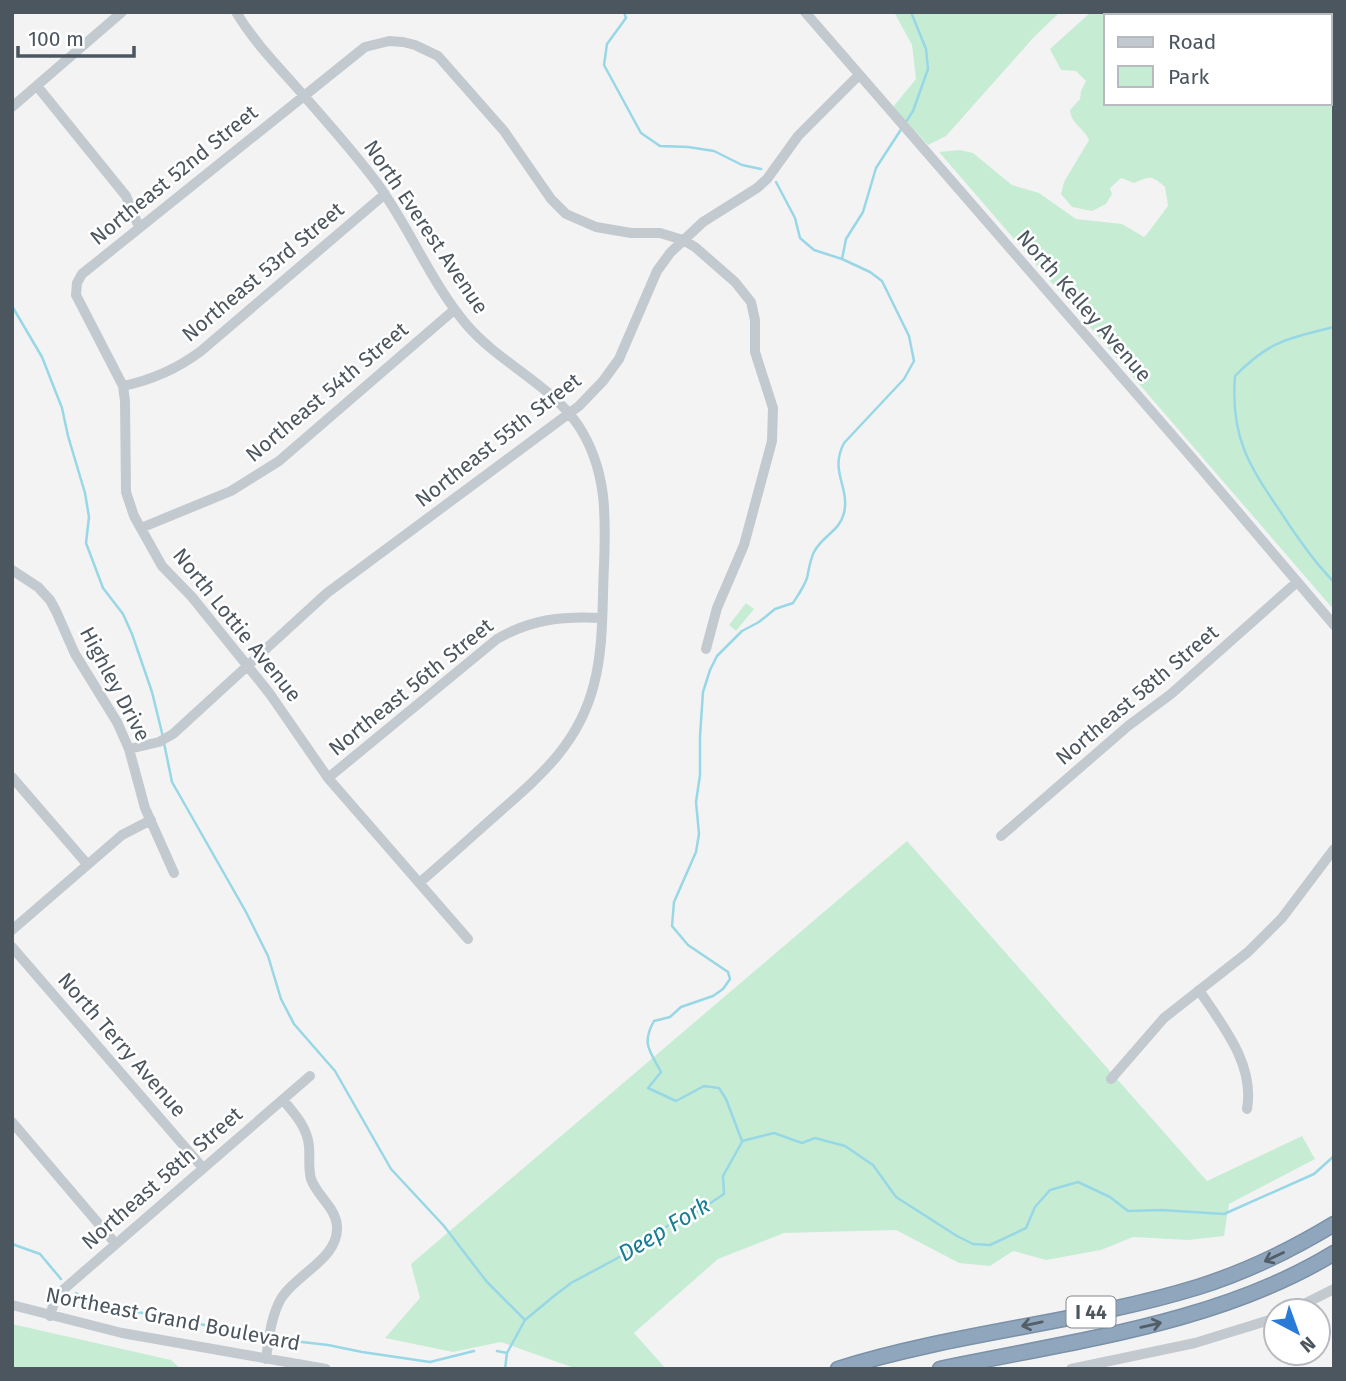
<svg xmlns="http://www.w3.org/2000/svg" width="1346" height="1381" font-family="'Fira Sans',sans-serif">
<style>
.green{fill:#c6edd4}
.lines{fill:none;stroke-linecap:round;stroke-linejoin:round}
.stream{stroke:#97d7e6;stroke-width:2.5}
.highway-casing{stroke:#7a91a8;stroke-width:17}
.minor{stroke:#c2cad0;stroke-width:10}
.highway{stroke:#8fa6bc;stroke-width:14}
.oneway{stroke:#535e68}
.labels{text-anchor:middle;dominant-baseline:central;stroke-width:5;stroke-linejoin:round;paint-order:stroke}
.shield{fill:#fff;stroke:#82898f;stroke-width:2}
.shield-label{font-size:19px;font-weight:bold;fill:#4c565f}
.street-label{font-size:21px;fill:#4c565f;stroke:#fff}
.water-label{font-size:23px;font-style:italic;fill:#187e95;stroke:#fff}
</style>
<rect width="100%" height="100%" fill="#f4f3f3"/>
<path class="green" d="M894,12H1060L1034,37L946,136L928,145L893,107L916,79L912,45Z
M1091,12H1201L1206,16H1106V103H1330V18L1334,16V610L939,152L960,150L973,153L1012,185L1039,193L1076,219L1122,224L1144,237L1147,234L1168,206L1165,187C1150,174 1150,177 1134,183L1121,178L1110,188L1112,194L1106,204L1092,211L1072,207L1061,194L1064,182L1089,140C1084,128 1071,124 1070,110L1080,99L1081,91L1086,81L1076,71L1061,70L1050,49Z
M1214,12H1300C1276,17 1236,20 1214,12Z
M746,603L754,609L736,631L729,625Z
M907,841L1207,1181L1302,1136L1315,1159L1229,1204L1224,1236L1188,1240L1133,1237L1101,1250L1046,1260L1013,1251L990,1266L959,1263L896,1230L784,1233L718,1259L634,1333L666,1369H577L501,1342L453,1352L385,1338L420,1298L411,1264Z
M12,1324L171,1360L181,1369H12Z"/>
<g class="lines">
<path class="stream" d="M624,12L626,18L607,44L604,65L641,133L660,146L688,147L714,151L742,165L761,169
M842,259L846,239L863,212L876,168L913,111L928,69L926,49L911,12
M12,306L42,357L62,408L68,436L85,493L89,517L86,543L103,588L123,614L132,634L152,692L163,737
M1334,327C1288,338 1269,341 1235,376C1230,439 1250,467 1284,517C1299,540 1314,562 1334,582
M164,743L172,782L246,912L268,956L281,999L294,1024L335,1071L391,1169L444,1226L487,1282L525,1320
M742,1141L726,1099L719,1088L704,1086L676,1101L648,1088L661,1072C650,1051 641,1044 654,1021L670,1017L681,1007L713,996L723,989L730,979L728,972L688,945L672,926L674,902L696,852L699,834L696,802L700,775V736L703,692L710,670L717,656L742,631L759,622L775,609L793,603C798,595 804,587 807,578C809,569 810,560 814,552C822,536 840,531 844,513C850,486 829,472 844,443L904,379L914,361L909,336L882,281L870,272L842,259L814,250L800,238L795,218L776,182
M742,1141L774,1133L802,1143L815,1138L845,1146L873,1165L896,1197L957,1236L973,1244L990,1245L1026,1228L1035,1207L1050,1190L1078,1182L1110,1197L1128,1211L1161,1210L1224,1214L1314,1174L1334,1156
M12,1244L40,1254L61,1279
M76,1293L86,1302L261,1336
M276,1339L328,1345L362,1352L430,1362L474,1351
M497,1351L507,1353
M505,1369L507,1353L525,1320L554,1296L571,1283L625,1254L672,1223L697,1212L724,1194L723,1176L742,1142"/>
<g class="highway-casing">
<path id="highway" d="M838,1369C956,1332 1081,1323 1198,1287C1246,1272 1291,1250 1334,1224
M940,1369C1071,1341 1218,1324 1334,1253"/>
</g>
<path class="minor" d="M236,12C251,37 270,58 290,80C319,113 350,147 377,183C410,228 430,281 466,324C499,363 549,383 578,425C607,469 606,515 604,566C602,605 604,646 594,684C579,744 540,776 496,815C470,838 445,861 419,883
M805,12L1193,459L1334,625
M1207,12L1212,16
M1306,16L1317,12
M37,86L126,196L139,227
M12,107L122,12
M123,386C152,380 177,369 201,351L385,194
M141,528L231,491L279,461L454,310
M12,570L38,587L50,600L56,611L75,654L117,722L129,749L145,808L174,873
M129,749L159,742L173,734L327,593L579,406L603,381L619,359L657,271L670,253L703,222L757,188L767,179L798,136L859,75
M12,777L87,864
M328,778L497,639C531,619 563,616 601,618
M1001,836L1128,726L1171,694L1297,582
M12,930L122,835L151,820
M468,939L328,778L270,694L192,597L162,566L134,516L126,492L125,401L123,386L76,295L77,283L82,274L365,47L389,41L403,42L415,45L438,56L504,131L551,199L566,214L596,227L631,233H660L683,240L695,247L735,282L751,302L755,320V352L773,408L772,441L744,545L717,608L706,649
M12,947L203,1168
M1199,990C1222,1025 1255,1064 1247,1109
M1111,1079L1164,1018L1248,952L1282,918L1334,849
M12,1122L115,1243
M12,1305L122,1333L326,1369
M1290,1311L1334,1289
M50,1316L55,1299L64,1289L310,1076
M266,1359C269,1338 271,1315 282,1297C298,1273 339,1258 337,1226C336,1208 317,1196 311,1179C308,1168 310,1157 309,1146C307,1127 295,1114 283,1100
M1071,1369L1195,1343L1276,1318"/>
<use href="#highway" class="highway"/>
</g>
<defs><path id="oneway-shaft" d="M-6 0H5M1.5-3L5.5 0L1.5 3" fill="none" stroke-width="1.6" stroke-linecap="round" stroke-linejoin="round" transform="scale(1.75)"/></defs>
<g class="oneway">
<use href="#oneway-shaft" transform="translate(1274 1257) rotate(155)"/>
<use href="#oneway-shaft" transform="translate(1032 1324) rotate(168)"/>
<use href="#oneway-shaft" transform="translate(1151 1325) rotate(-13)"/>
</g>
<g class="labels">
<rect class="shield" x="1066.5" y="1296.5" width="49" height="31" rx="5"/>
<g class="shield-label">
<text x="1091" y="1312">I 44</text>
</g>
<g class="street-label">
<text transform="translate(174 175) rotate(-39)">Northeast 52nd Street</text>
<text transform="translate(426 227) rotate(56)">North Everest Avenue</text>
<text transform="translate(263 272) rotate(-40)">Northeast 53rd Street</text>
<text transform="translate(1084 306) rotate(49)">North Kelley Avenue</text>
<text transform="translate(327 392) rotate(-40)">Northeast 54th Street</text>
<text transform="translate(498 440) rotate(-38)">Northeast 55th Street</text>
<text transform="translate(237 625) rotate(51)">North Lottie Avenue</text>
<text transform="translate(115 684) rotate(62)">Highley Drive</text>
<text transform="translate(411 687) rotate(-39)">Northeast 56th Street</text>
<text transform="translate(1137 695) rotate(-40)">Northeast 58th Street</text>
<text transform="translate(122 1045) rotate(49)">North Terry Avenue</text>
<text transform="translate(162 1178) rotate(-41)">Northeast 58th Street</text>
<text transform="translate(173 1319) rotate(11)">Northeast Grand Boulevard</text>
</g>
<g class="water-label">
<text transform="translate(664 1229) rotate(-31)">Deep Fork</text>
</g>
</g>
<rect width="1346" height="1381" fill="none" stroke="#4c565f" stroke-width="28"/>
<rect x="1104" y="14" width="228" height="91" fill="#ffffff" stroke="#b7bbbf" stroke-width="2"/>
<rect x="1118" y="37" width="35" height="10" fill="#c2cad0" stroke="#b7bbbf" stroke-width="2"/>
<text x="1168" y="49" font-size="21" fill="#4c565f">Road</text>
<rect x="1118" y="66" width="35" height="21" fill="#c6edd4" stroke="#b7bbbf" stroke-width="2"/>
<text x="1168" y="84" font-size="21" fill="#4c565f">Park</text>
<g transform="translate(1297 1332) rotate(139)"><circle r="33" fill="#ffffff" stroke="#b7bbbf" stroke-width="2"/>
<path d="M0-5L12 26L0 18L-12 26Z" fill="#2a7ad7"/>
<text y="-10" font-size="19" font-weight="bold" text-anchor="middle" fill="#4c565f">N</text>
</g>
<path d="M18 46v10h116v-10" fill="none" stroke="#4c565f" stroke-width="3.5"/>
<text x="28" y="46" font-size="21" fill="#4c565f" stroke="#ffffff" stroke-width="5" paint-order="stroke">100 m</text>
</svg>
